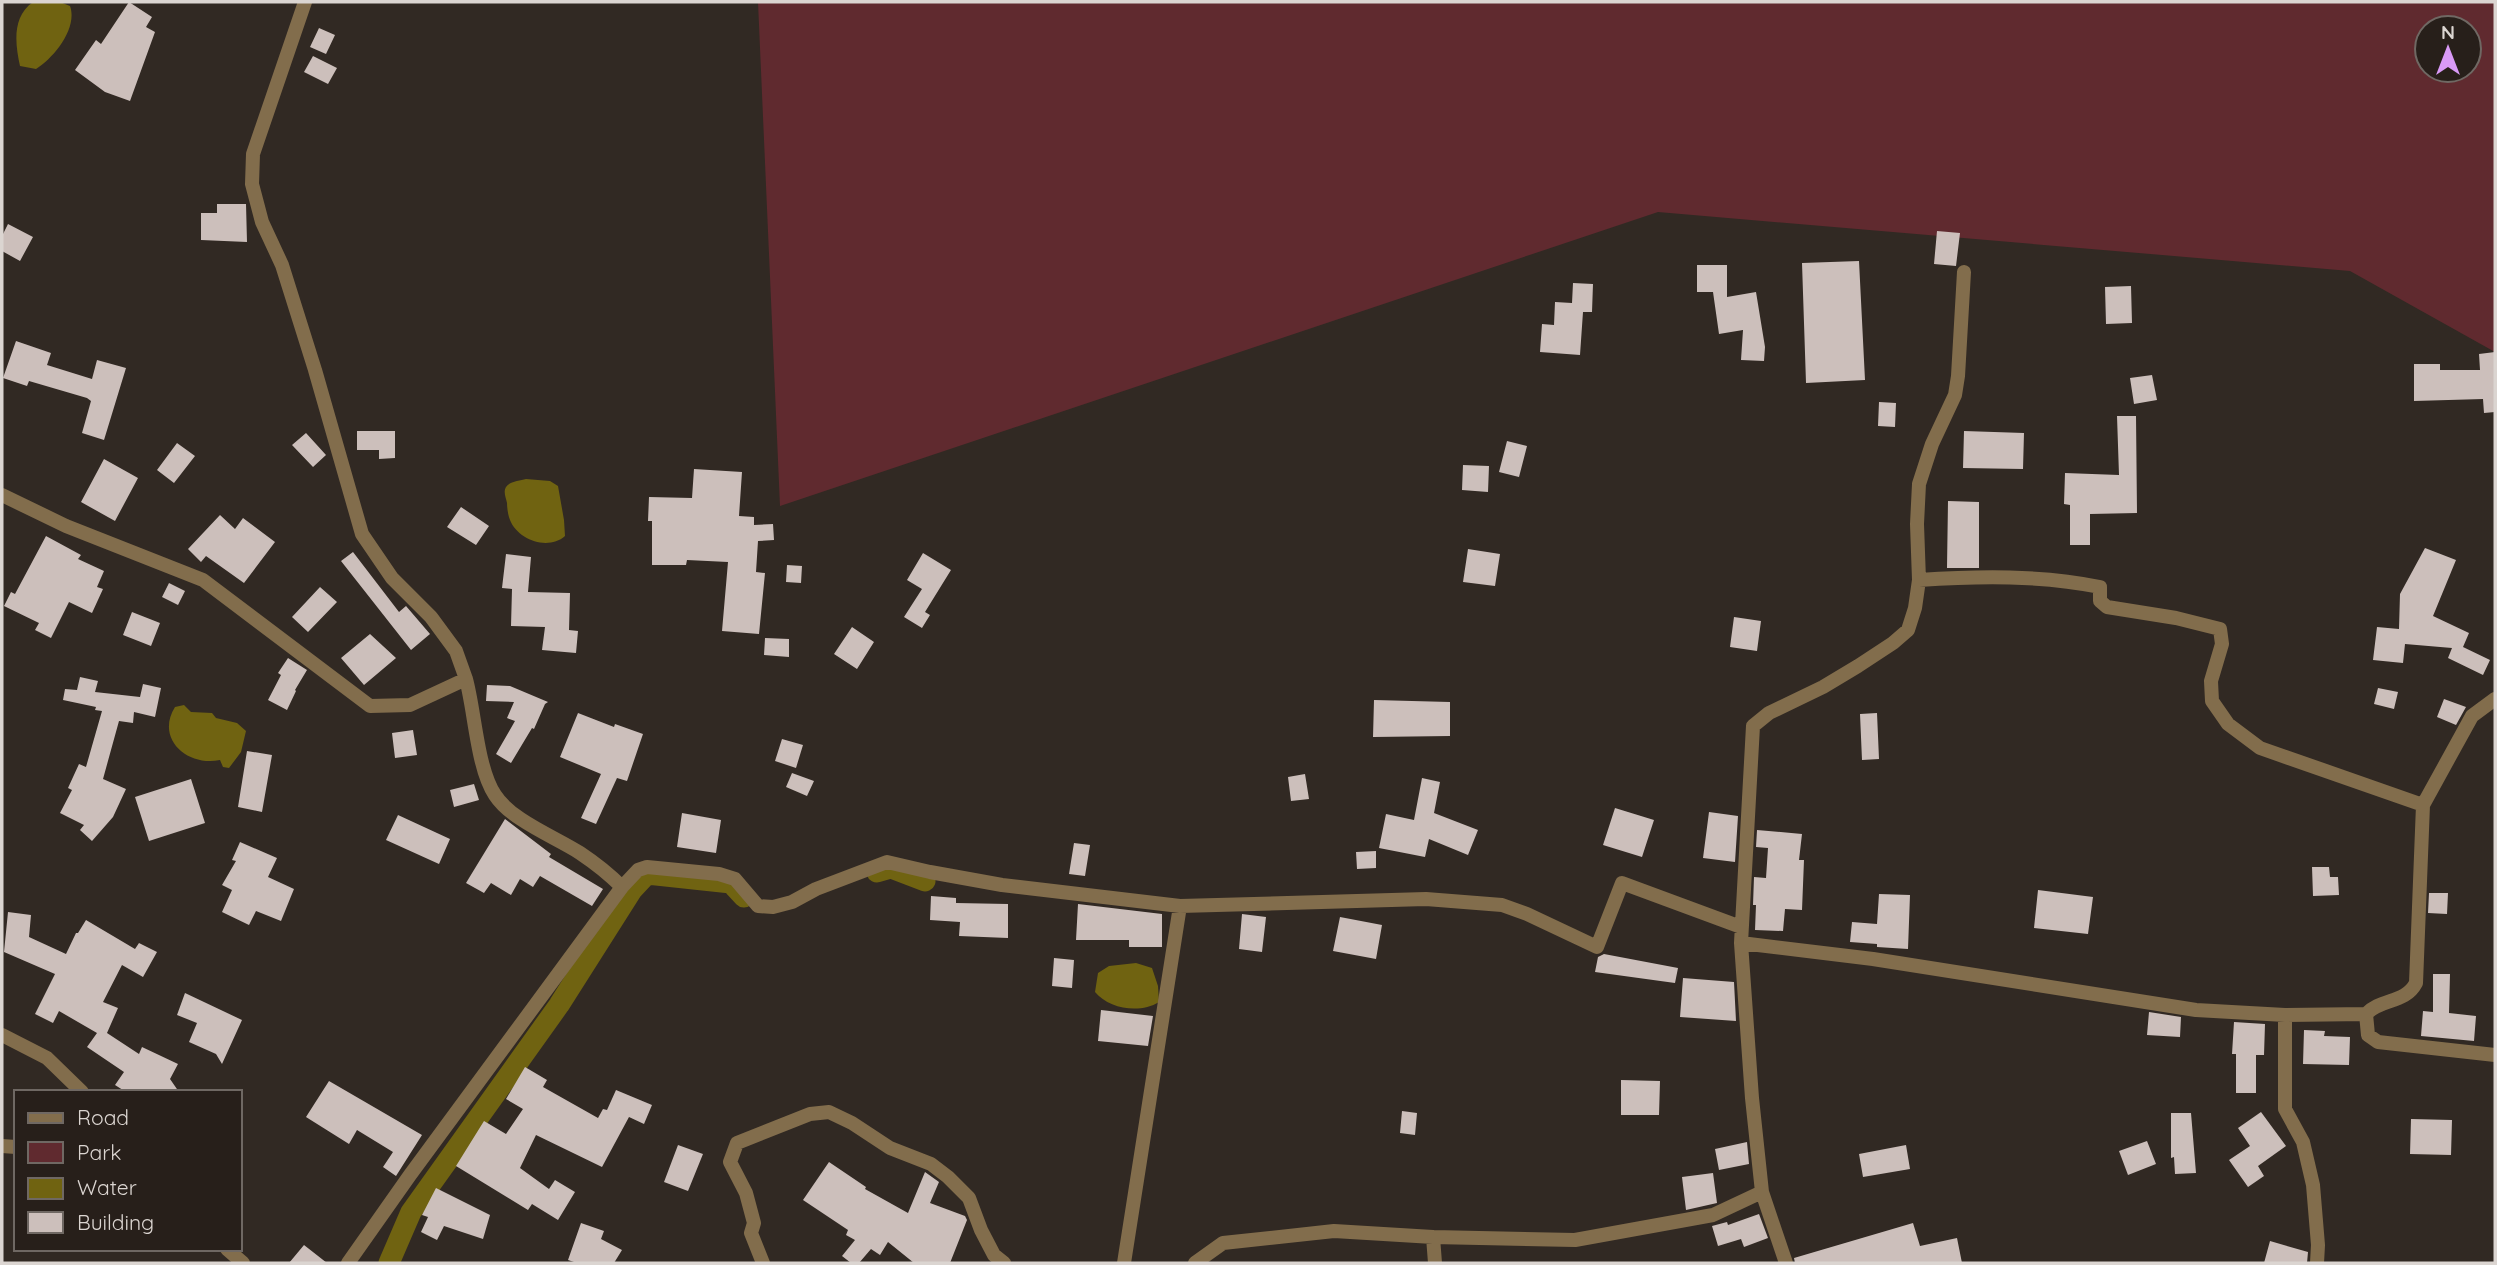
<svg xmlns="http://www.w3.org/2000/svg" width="2497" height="1265" font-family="Quicksand,sans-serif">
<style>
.green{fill:#602a2f;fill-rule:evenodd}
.water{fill:#706311}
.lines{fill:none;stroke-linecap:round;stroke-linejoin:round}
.canal{stroke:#706311;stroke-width:21}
.building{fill:#ccbfbb}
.minor{stroke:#826d4c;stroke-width:14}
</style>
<rect width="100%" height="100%" fill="#312923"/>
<path class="green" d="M758,2H2495V352L2350,271L1658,212L780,506ZM2427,28H2469V70H2427Z"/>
<path class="water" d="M33,2H60L70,6C78,28 54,58 36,69L20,66C15,43 12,17 33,2Z
M526,479L550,481L558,486L564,520L565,536C548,551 518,540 510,520C508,515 507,508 507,503C506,498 503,492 506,487C510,481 520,481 526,479Z
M184,705L191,712L212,713L216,718L237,723L246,731L241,752L229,768L223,767L220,760C188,767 155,739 175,707Z
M1136,963L1152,968L1158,986L1159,1002C1140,1014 1109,1009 1095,992L1098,973L1109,966Z"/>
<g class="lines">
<path class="canal" d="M877,872L891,868L925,881
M389,1263L411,1212L559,1005L632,890L647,874L731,883L744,897"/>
</g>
<path class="building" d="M129,2L152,17L146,27L155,32L130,101L105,92L75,70L96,40L101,44Z
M319,28L335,35L326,54L310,47Z
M313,56L337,68L328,84L304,72Z
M217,204H246L247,242L201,240V213H217Z
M8,224L33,237L20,261L2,251V236Z
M1937,231L1960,233L1956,266L1934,264Z
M1859,261L1865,380L1806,383L1802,263Z
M1697,265H1727V297L1756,292L1765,347L1764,361L1741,360L1743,330L1719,334L1713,292H1697Z
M1573,283L1593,284L1592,312H1583L1580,355L1540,352L1542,324L1554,325L1555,302L1572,303Z
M2131,286L2132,323L2106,324L2105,287Z
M16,341L51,353L47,365L92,379L97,360L126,368L104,440L82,433L91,401L87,398L29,381L27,386L3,378Z
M2495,352V412L2484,413L2483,399L2414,401V364H2440V370H2480L2479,354Z
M2152,375L2157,400L2134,404L2130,378Z
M1879,402L1896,403L1895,427L1878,426Z
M2117,416H2136L2137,513L2090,514V545H2070V505L2064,504L2065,473L2119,475Z
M357,431H395V458L379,459V450H357Z
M1964,431L2024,433L2023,469L1963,468Z
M306,433L326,455L313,467L292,445Z
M1507,441L1527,446L1519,477L1499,472Z
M177,443L195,456L174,483L157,470Z
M104,459L138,478L115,521L81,502Z
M1463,465L1489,466L1488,492L1462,490Z
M694,469L742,472L739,516L754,517V525L773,524L774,540L758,541L756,572L765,573L759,634L722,631L728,562L687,560L686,565H652V521H648L649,497L692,498Z
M1948,501L1979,502V568H1947Z
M461,507L489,526L476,545L447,527Z
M220,515L235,529L243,518L275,542L244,583L206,556L201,562L188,549Z
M46,536L81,555L78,559L104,571L97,587L103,589L92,613L69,602L51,638L35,630L39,623L4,606L11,592L15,594Z
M2425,548L2456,560L2433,616L2469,633L2463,647L2490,660L2483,675L2448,658L2452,648L2405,644L2403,663L2373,660L2377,627L2399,629L2400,594Z
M1468,549L1500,554L1495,586L1463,582Z
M353,552L399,612L406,606L430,634L411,650L341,561Z
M923,553L951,570L925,612L930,615L922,628L904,617L922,589L907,580Z
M506,554L531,557L528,592L570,593L569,630L578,631L576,653L542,650L545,627L511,626L512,589L502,588Z
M787,565L802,566L801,583L786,582Z
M169,583L185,591L178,605L162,597Z
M320,587L337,602L308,632L292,617Z
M132,612L160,623L151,646L123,635Z
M1734,617L1761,621L1757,651L1730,647Z
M852,627L874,642L857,669L834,654Z
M370,634L396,658L364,685L341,658Z
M765,638L789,639V657L764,655Z
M288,658L307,670L295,690L296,691L287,710L268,700L281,675L278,673Z
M80,677L98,681L95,692L140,697L143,684L161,688L155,717L134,712L133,723L119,721L103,779L126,789L113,817L92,841L80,830L84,825L60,813L72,790L68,788L79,764L86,767L102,711L95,710L96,707L63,700L65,689L77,690Z
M487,685L510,686L548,702L545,704L534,729L532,728L511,763L496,754L515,721L507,718L514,702L486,701Z
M2378,688L2398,692L2394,709L2374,704Z
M2444,699L2466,707L2456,725L2437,717Z
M1374,700L1450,702V736L1373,737Z
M578,713L614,727L615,724L643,734L627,781L617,778L596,824L581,818L601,774L560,757Z
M1877,713L1879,759L1862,760L1860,714Z
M413,730L417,755L395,758L392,733Z
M782,739L803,745L796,768L775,761Z
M247,751L272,755L262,812L238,807Z
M792,773L814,781L807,796L786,787Z
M1305,774L1309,799L1291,801L1288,777Z
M1422,778L1440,782L1434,813L1478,830L1468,855L1429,839L1425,857L1379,848L1386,814L1414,820Z
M191,779L205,823L149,841L135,797Z
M474,784L479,800L454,807L450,790Z
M1615,808L1654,820L1642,857L1603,845Z
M1709,812L1738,816L1735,862L1703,858Z
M682,813L721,820L716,853L677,847Z
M398,815L450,839L439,864L386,840Z
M505,819L551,854L549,857L603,889L592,906L540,876L533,887L520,879L511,895L491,883L484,893L466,883Z
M1757,830L1802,834L1799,860H1804L1802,910L1785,909L1783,931L1755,930L1756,905H1753L1754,877L1766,878L1768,848L1756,847Z
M240,842L277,858L268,877L294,889L281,921L256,911L249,925L222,912L232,890L222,885L236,861L232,860Z
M1074,843L1090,845L1085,876L1069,874Z
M1376,851V868L1357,869L1356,852Z
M2312,867H2329L2330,877H2338L2339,895L2313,896Z
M2038,890L2093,897L2088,934L2034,928Z
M2429,893H2448L2447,914L2428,913Z
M1879,894L1910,895L1908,949L1877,947V944L1850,942L1852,922L1877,924Z
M931,896L956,898V903L1008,904V938L959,936L960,922L930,920Z
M1078,904L1162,914V947H1129V940H1076Z
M8,912L31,915L29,937L66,954L76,933H78L86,920L135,949L139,943L157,952L143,977L122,965L103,1002L118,1008L107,1033L139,1054L142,1047L178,1064L170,1079L179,1092H126L115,1085L124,1072L87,1047L97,1033L59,1011L53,1023L35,1014L55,974L4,952Z
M1242,914L1266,917L1262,952L1239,949Z
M1340,917L1382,925L1376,959L1333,951Z
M1604,954L1678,968L1675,983L1595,972L1598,957Z
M1054,958L1074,960L1072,988L1052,986Z
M2433,974H2450L2449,1013L2476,1016L2474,1041L2421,1036L2423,1011L2433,1012Z
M1683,978L1734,982L1736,1021L1680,1017Z
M185,993L242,1020L222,1064L216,1054L189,1042L197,1023L177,1015Z
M1101,1010L1153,1016L1148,1046L1098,1041Z
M2149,1012L2181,1017L2180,1037L2147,1035Z
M2234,1022L2265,1024L2264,1055H2256V1093H2236V1054H2232Z
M2304,1030L2325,1031L2324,1036L2350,1037L2349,1065L2303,1064Z
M525,1067L547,1080L543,1087L598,1118L603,1109L607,1110L616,1090L652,1105L644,1124L629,1117L602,1167L536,1135L520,1168L549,1189L555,1180L575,1192L558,1220L532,1204L528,1210L456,1166L484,1121L506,1134L523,1109L506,1099Z
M1621,1080L1660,1081L1659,1115H1621Z
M329,1081L422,1135L396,1176L383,1167L393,1152L357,1130L349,1144L306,1117Z
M1402,1111L1417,1113L1415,1135L1400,1133Z
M2261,1112L2286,1146L2258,1166L2264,1176L2248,1187L2229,1160L2250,1146L2238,1128Z
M2171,1113H2191L2196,1173L2175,1174L2174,1157L2171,1158Z
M2411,1119L2452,1120L2451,1155L2410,1154Z
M2147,1141L2156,1164L2128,1175L2119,1151Z
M1747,1142L1749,1164L1719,1170L1715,1149Z
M678,1145L703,1154L688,1191L664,1182Z
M1906,1145L1910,1169L1863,1177L1859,1154Z
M829,1162L866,1187L865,1189L908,1213L925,1172L939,1182L930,1203L965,1216L967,1220L950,1263H914L888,1242L880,1255L871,1249L859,1263H851L842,1256L855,1240L846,1235L848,1230L803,1200Z
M1713,1173L1717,1203L1686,1210L1682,1177Z
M436,1188L490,1215L483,1239L444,1226L437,1240L421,1232L428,1217L422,1215Z
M1759,1214L1768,1238L1744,1247L1741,1239L1718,1246L1712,1226L1727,1222L1728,1225Z
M581,1223L604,1231L601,1239L622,1250L614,1263H577L568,1260Z
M1913,1223L1920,1246L1957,1238L1962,1263H1795L1794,1258Z
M2270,1241L2308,1252L2307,1263H2264Z
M304,1245L327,1263H289Z"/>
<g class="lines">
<path class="minor" d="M305,2L253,154L252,184L262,222L282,265L315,370L362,534L392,578L431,617L456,651L466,679
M2,495L66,526L203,580L370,706L410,705L466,679C475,712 477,768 495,795C511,820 555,837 580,853C595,863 609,874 622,887L410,1175L348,1263
M1919,580L1917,524L1919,484L1932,444L1955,395L1958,376L1964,272
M622,887L638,870L647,867L719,874L735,879L758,906L773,907L792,902L816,889L887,862L930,872L1002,885L1180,906L1426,899L1502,905L1527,914L1597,947L1622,883L1741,927
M1741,943L1873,959L2196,1010L2285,1015L2366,1014C2381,998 2405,1004 2416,983L2423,805L2472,716L2495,699
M2366,1014L2368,1035L2378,1042L2495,1055
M2285,1015V1109L2303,1142L2313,1185L2318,1245L2317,1263
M2,1035L47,1058L82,1092
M2,1146L16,1147
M1433,1237L1575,1240L1713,1215L1762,1192
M227,1249L243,1263
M763,1263L751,1233L754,1223L746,1193L730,1162L737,1143L810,1114L829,1112L852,1123L890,1148L931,1164L948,1177L969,1198L981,1230L994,1255L1004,1263
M1124,1263L1180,906
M1195,1263L1223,1243L1334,1231L1433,1237L1435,1263
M1786,1263L1762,1192L1752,1098L1741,943L1753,726L1769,713L1823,687L1858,666L1893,643L1908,630L1915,608L1919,580C1979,576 2041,575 2100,587V601L2107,607L2176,618L2220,629L2222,644L2211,681L2212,701L2228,724L2260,748L2423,805"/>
</g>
<rect width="2497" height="1265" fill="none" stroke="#dbd5d1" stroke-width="7"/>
<rect x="14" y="1090" width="228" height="161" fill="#271f1a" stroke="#6f6863" stroke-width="2"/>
<rect x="28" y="1113" width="35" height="10" fill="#826d4c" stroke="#6f6863" stroke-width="2"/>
<text x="77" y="1125" font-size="21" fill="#dbd5d1">Road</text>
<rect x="28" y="1142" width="35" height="21" fill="#602a2f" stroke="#6f6863" stroke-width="2"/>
<text x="77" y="1160" font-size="21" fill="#dbd5d1">Park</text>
<rect x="28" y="1178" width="35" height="21" fill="#706311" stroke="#6f6863" stroke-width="2"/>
<text x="77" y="1195" font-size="21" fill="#dbd5d1">Water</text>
<rect x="28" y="1212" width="35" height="21" fill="#ccbfbb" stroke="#6f6863" stroke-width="2"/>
<text x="77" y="1230" font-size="21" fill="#dbd5d1">Building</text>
<g transform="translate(2448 49)"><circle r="33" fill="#271f1a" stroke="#6f6863" stroke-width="2"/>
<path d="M0-5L12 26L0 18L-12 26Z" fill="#d99af7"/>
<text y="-10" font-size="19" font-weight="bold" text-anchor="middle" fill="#dbd5d1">N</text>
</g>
</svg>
